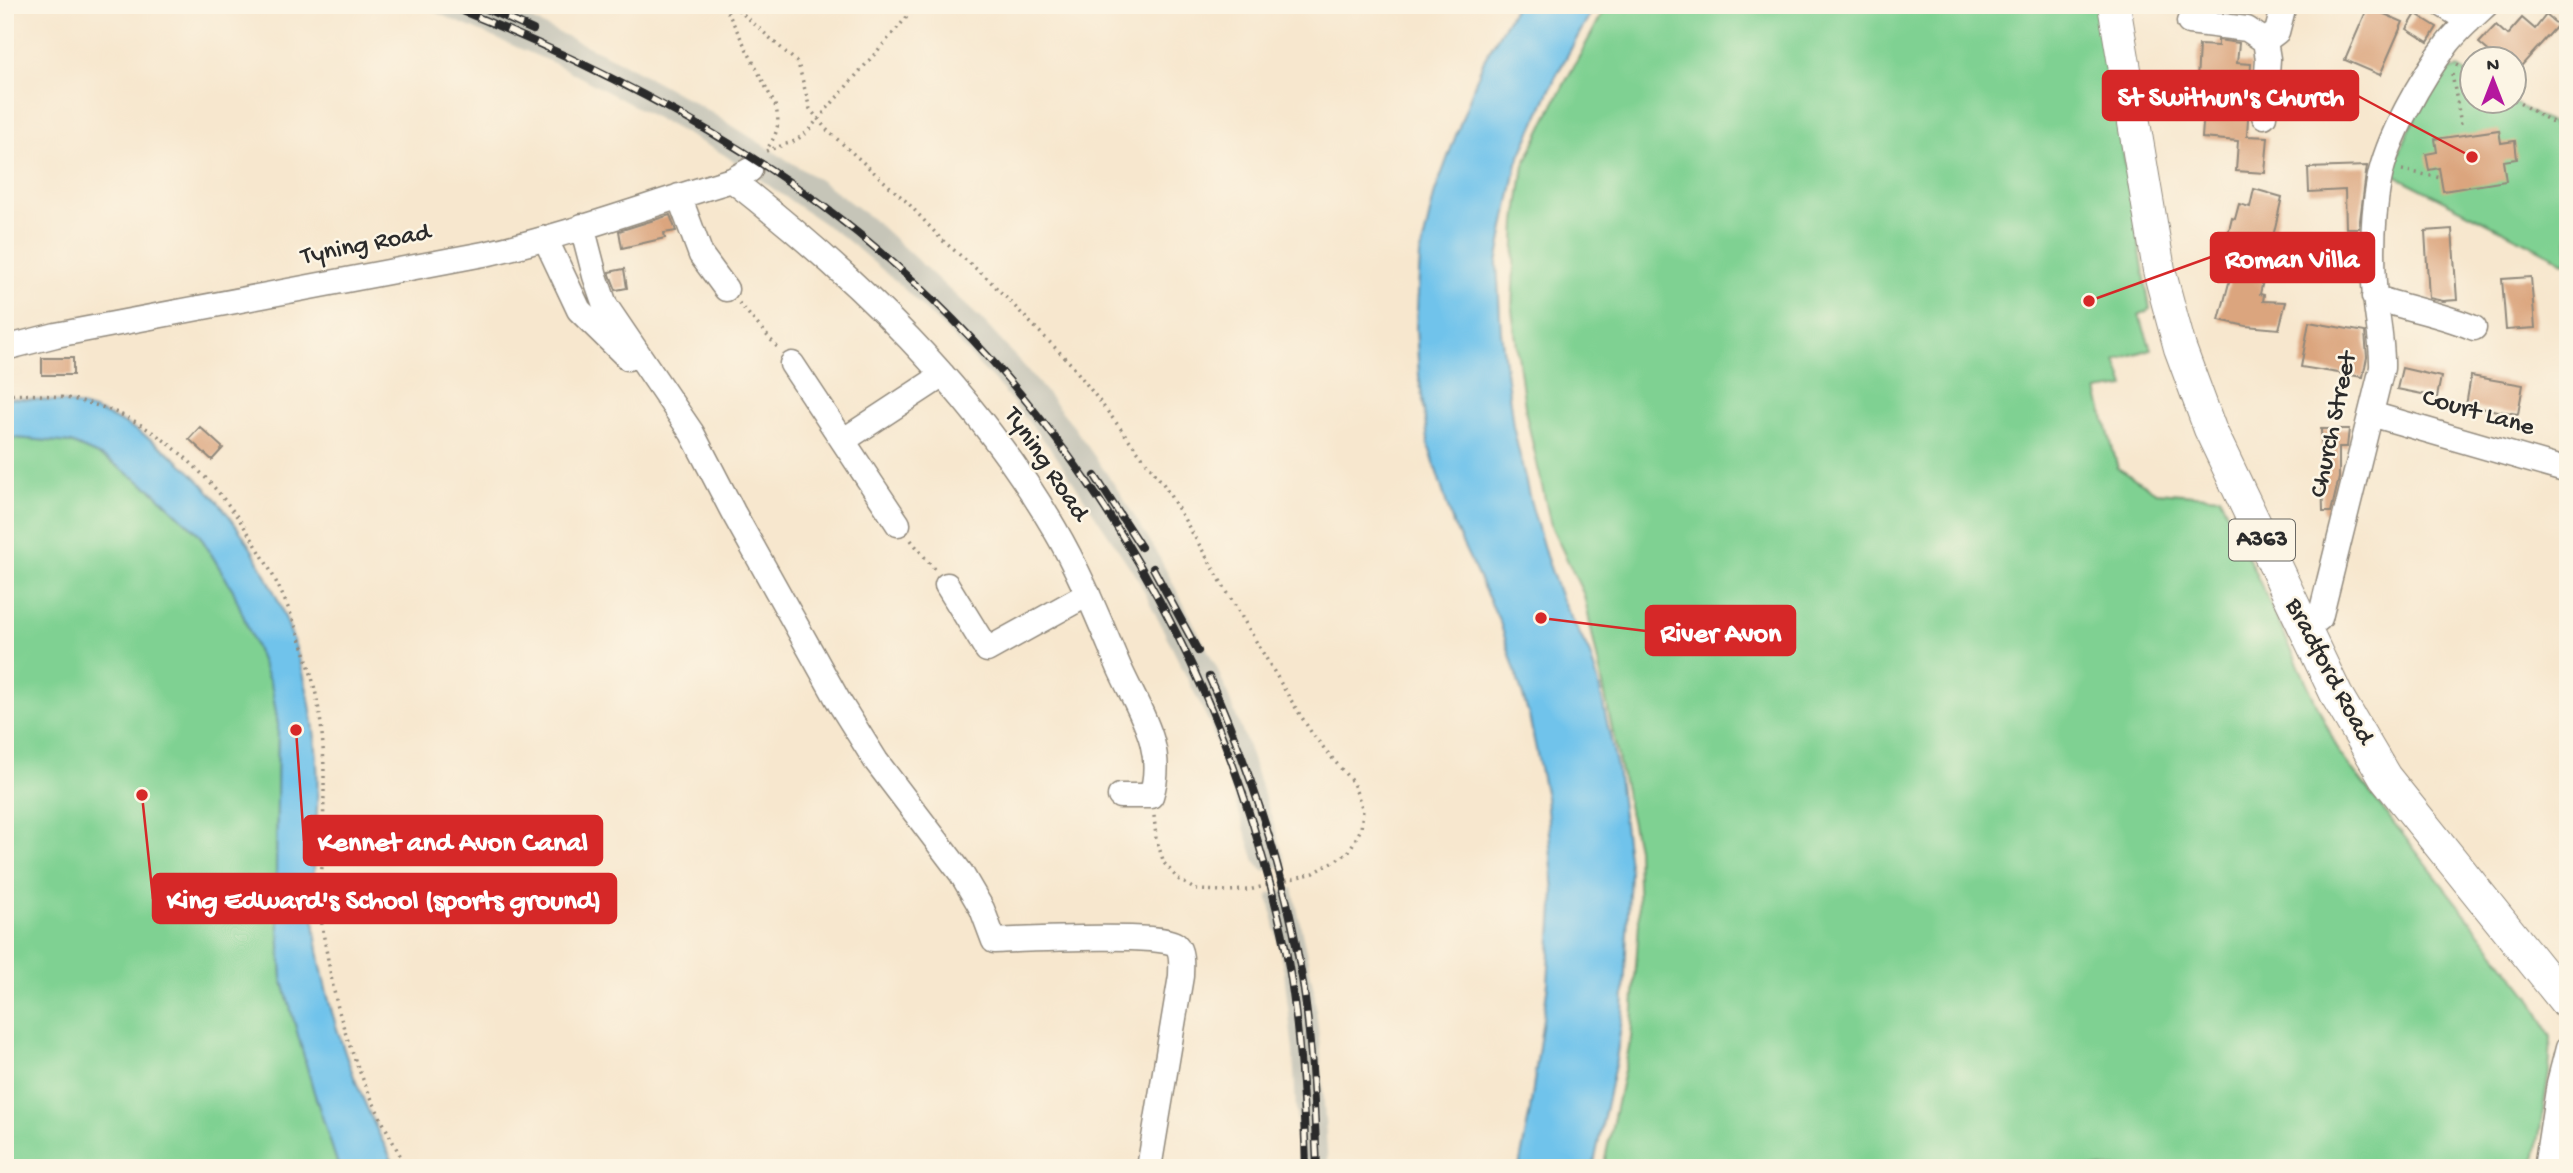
<svg xmlns="http://www.w3.org/2000/svg" width="2573" height="1173" font-family="'Gochi Hand',sans-serif">
<style>
.industrial{fill:#c6c5b8}
.green{fill:#7fd192;stroke:#557e5e;stroke-width:2}
.water{fill:#6fc3eb;stroke:#4d778b;stroke-width:2}
.building{fill:#dba57e}
.lines{fill:none;stroke-linecap:round;stroke-linejoin:round}
.minor-casing{stroke:#91897c;stroke-width:27}
.major-casing{stroke:#91897c;stroke-width:34}
.path{stroke:#91897c;stroke-width:3.5;stroke-dasharray:2 5;stroke-linecap:butt}
.minor{stroke:#fff;stroke-width:24}
.major{stroke:#fff;stroke-width:32}
.rail-casing{stroke:#2b2b2b;stroke-width:8}
.rail{stroke:#fcf5e5;stroke-width:5;stroke-dasharray:16;stroke-linecap:butt}
.labels{text-anchor:middle;dominant-baseline:central;stroke-width:5;stroke-linejoin:round;paint-order:stroke}
.shield{fill:#fcf5e5;stroke:#6a6863;stroke-width:2}
.shield-label{font-size:24px;font-weight:bold;fill:#2b2b2b}
.street-label{font-size:26px;fill:#2b2b2b;stroke:#fcf5e5}
.leader{fill:none;stroke:#d62828;stroke-width:2.5}
.callout-dot{fill:#d62828;stroke:#fcf5e5;stroke-width:2.5}
.callout{fill:#d62828;stroke:#d62828;stroke-width:2.5}
.callout-label{font-size:28px;text-anchor:middle;font-weight:bold;fill:#fff}
</style>
<rect width="100%" height="100%" fill="#fcf5e5"/>
<filter id="ink" filterUnits="userSpaceOnUse"><feTurbulence type="fractalNoise" baseFrequency=".0143" numOctaves="2"/><feDisplacementMap in="SourceGraphic" scale="14" xChannelSelector="R" yChannelSelector="G"/><feConvolveMatrix kernelMatrix="1 2 1 2 8 2 1 2 1" color-interpolation-filters="sRGB"/></filter>
<filter id="wash" filterUnits="userSpaceOnUse"><feTurbulence type="fractalNoise" baseFrequency=".00686" numOctaves="4" result="noise"/><feDisplacementMap in="SourceGraphic" scale="28" xChannelSelector="R" yChannelSelector="G"/><feGaussianBlur stdDeviation="1.57" result="paint"/><feColorMatrix in="noise" values="0 0 0 0 0 0 0 0 0 0 0 0 0 0 0 0 0 1.4 0 .05"/><feComposite in="paint" operator="in"/></filter>
<g filter="url(#wash)">
<rect width="100%" height="100%" fill="#f7e7ce"/>
<path class="industrial" d="M418,5H500L623,63L699,105L824,183L875,221L981,319L1025,367L1069,420L1116,487L1156,551L1217,668L1246,741L1287,865L1263,871L1255,861L1210,724L1139,581L1054,453L1002,389L948,332L899,284L846,239L723,154L556,64Z
M1293,888L1314,991L1321,1056L1328,1168H1299L1293,1051L1284,971L1268,894Z"/>
<path class="green" d="M1607,5H2098L2150,309L2139,315L2151,349L2116,360L2125,387L2097,391L2118,468L2156,492L2220,497L2340,754L2530,997L2551,1037L2549,1073L2534,1168H1603L1631,1038L1639,922L1637,848L1584,595L1551,526L1526,414L1512,310L1516,222L1524,165L1552,107Z
M2439,64L2446,71L2458,68L2471,76L2472,102H2512L2568,133V264L2390,173Z
M5,437L71,443L107,459L152,490L199,534L233,590L272,688L278,725L276,879L282,978L314,1092L339,1168H5Z"/>
<path class="water" d="M1516,5H1595L1555,78L1517,163L1497,263L1501,332L1513,426L1530,500L1546,556L1561,598L1589,652L1598,681L1617,768L1630,873L1623,1012L1616,1060L1593,1168H1519L1530,1110L1548,983L1554,893L1546,797L1529,716L1500,622L1453,524L1429,447L1419,376L1416,328L1420,256L1435,192L1483,62Z
M5,398C39,399 73,400 104,414C230,467 305,617 316,748C322,811 308,875 316,938C328,1020 358,1095 396,1168H339L314,1092L282,978L276,879L278,725L272,688L233,590L199,534L152,490L107,459L71,443L5,437Z"/>
<g id="blocks">
<path class="building" d="M2368,7L2403,22L2380,75L2345,60Z
M2416,14L2437,27L2428,42L2407,29Z
M2546,15L2558,25L2514,74V60H2499L2479,43L2496,25L2507,35L2522,18L2535,29Z
M2218,40L2239,43L2237,63L2251,64L2247,136L2268,137L2265,173L2236,171L2238,141L2202,138L2206,81H2197L2199,45L2218,46Z
M2499,130L2501,143L2515,141L2517,159L2503,161L2506,181L2443,191L2439,168L2429,170L2426,154L2437,152L2435,139Z
M2367,166L2359,228H2346L2345,190L2309,192L2308,168Z
M2254,189L2282,197L2260,294L2264,295L2263,301L2286,302L2279,329L2246,326L2219,320L2240,242L2227,239L2232,218L2235,219L2239,204L2250,207Z
M670,215L676,231L664,233L665,238L622,248L619,231Z
M2452,229L2457,300L2443,301L2429,298L2425,231Z
M624,269L627,288L616,290L609,272Z
M2531,277L2535,328L2506,330L2502,279Z
M2309,322L2365,332L2367,357L2363,377L2301,367Z
M42,358H73V375H42Z
M2402,368L2441,377L2437,397L2397,389Z
M2471,376L2523,385L2518,414L2466,406Z
M200,427L223,448L212,460L189,439Z
M2321,429H2349L2347,447H2339V478L2331,512H2323Z"/>
</g>
</g>
<g filter="url(#ink)">
<use href="#blocks" fill-opacity="0" stroke="#91897c" stroke-width="2"/>
<g class="lines">
<g class="minor-casing">
<path id="minor" d="M2443,5L2469,21
M2189,22L2247,29L2265,41
M2264,116L2268,59L2265,41L2277,32L2284,5
M732,180C857,278 973,389 1054,528C1080,572 1099,620 1119,667C1138,710 1167,747 1151,796H1120
M679,196L701,255L726,289
M582,226L595,276L605,305L692,433L733,512L839,702L876,761L961,873L982,909L994,941C1019,940 1165,932 1176,945C1183,952 1181,967 1181,976L1149,1168
M546,240L579,310L628,358
M2374,297C2407,309 2442,314 2474,328
M5,348L56,335L489,253C571,234 651,204 732,180L750,170
M792,364L898,524
M2371,414L2568,471
M844,440L943,375
M947,585L987,650L1088,594
M2305,630L2320,618L2382,368C2383,338 2375,311 2374,283C2372,249 2373,214 2379,181C2387,138 2422,77 2448,43C2459,29 2473,17 2486,5
M2546,1168L2559,1083L2568,1048"/>
</g>
<g class="major-casing">
<path id="major" d="M2114,5L2159,270L2180,348L2210,429L2337,696L2385,777L2568,1005"/>
</g>
<path class="path" d="M724,5L775,105C781,124 777,134 767,149
M733,5L798,63L810,109L826,129L908,203L942,240L987,278L1071,364L1164,485L1289,697L1313,735L1353,783L1363,810L1361,829L1348,853L1314,873L1249,890L1225,891L1196,890L1178,879L1164,863L1156,838L1154,815
M2457,64L2472,73
M2452,74L2461,124
M2514,100L2568,131
M766,151L795,141L806,133L906,18L914,5
M2402,170L2441,178
M739,303L778,348
M5,395C34,393 67,396 95,405C216,440 303,600 320,717C327,766 323,817 322,866C321,880 319,894 320,908C322,930 327,954 331,976C343,1044 374,1108 407,1168
M911,540L934,569"/>
<use href="#minor" class="minor"/>
<use href="#major" class="major"/>
<g class="rail-casing">
<path id="rail" d="M448,5C580,58 709,122 823,206C1028,359 1178,581 1253,825C1267,872 1281,919 1289,967C1300,1034 1304,1101 1306,1168
M478,5L533,30
M1095,476L1141,547
M1153,568L1198,651
M1209,677C1250,769 1283,867 1300,966C1312,1033 1314,1100 1317,1168"/>
</g>
<use href="#rail" class="rail"/>
</g>
</g>
<g class="labels">
<rect class="shield" x="2229" y="519.5" width="66" height="41" rx="5"/>
<g class="shield-label">
<text x="2262" y="540">A363</text>
</g>
<g class="street-label">
<text transform="translate(366 246) rotate(-11)">Tyning Road</text>
<text transform="translate(2478 414) rotate(16)">Court Lane</text>
<text transform="translate(2335 425) rotate(-78)">Church Street</text>
<text transform="translate(1045 465) rotate(56)">Tyning Road</text>
<text transform="translate(2328 672) rotate(62)">Bradford Road</text>
</g>
</g>
<path class="leader" d="M2472 157L2358 96M2089 301L2211 257M1541 618L1646 631M296 730L304 841M142 795L153 899"/>
<g class="callout-dot">
<circle cx="2472" cy="157" r="7"/>
<circle cx="2089" cy="301" r="7"/>
<circle cx="1541" cy="618" r="7"/>
<circle cx="296" cy="730" r="7"/>
<circle cx="142" cy="795" r="7"/>
</g>
<g class="callout">
<rect x="2103" y="71" width="255" height="49" rx="7"/>
<rect x="2211" y="233" width="163" height="49" rx="7"/>
<rect x="1646" y="606" width="149" height="49" rx="7"/>
<rect x="304" y="816" width="298" height="49" rx="7"/>
<rect x="153" y="874" width="463" height="49" rx="7"/>
</g>
<g class="callout-label">
<text x="2231" y="105">St Swithun's Church</text>
<text x="2292" y="267">Roman Villa</text>
<text x="1721" y="641">River Avon</text>
<text x="453" y="850">Kennet and Avon Canal</text>
<text x="384" y="908">King Edward's School (sports ground)</text>
</g>
<rect width="2573" height="1173" fill="none" stroke="#fcf5e5" stroke-width="28"/>
<g transform="translate(2493 80)"><circle r="33" fill="#fcf5e5" stroke="#a8a49b" stroke-width="2"/>
<path d="M0-5L12 26L0 18L-12 26Z" fill="#b5179e"/>
<text y="-10" font-size="19" font-weight="bold" text-anchor="middle" fill="#2b2b2b">N</text>
</g>
</svg>
